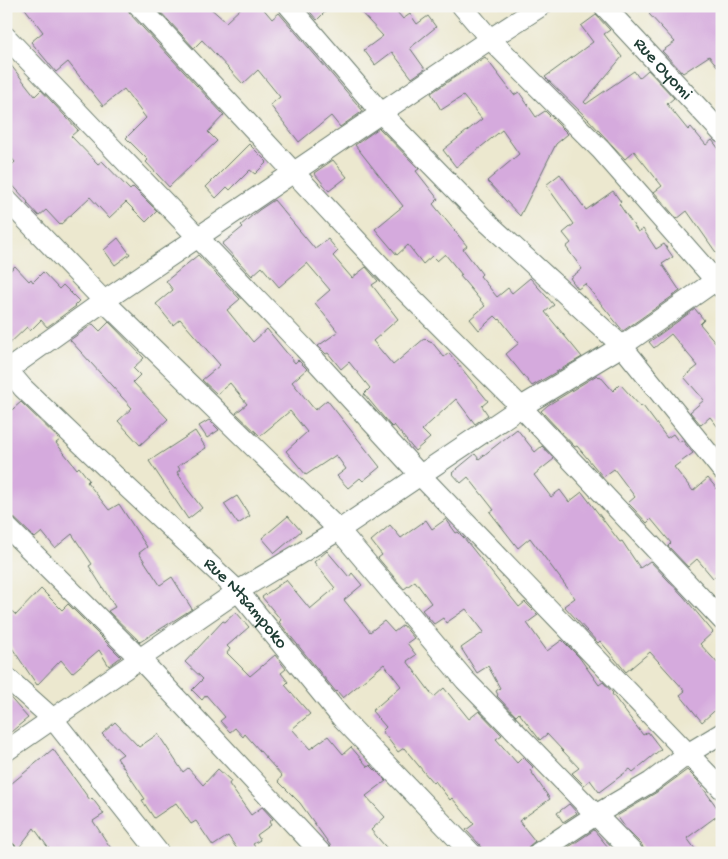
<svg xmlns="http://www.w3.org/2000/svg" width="728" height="859" font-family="'Gochi Hand',sans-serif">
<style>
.building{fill:#d5aadd}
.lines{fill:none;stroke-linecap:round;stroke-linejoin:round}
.street-casing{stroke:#67796a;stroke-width:22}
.street{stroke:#fff;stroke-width:20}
.labels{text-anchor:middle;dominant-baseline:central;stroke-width:4;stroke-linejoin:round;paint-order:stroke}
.street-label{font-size:18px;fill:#1f3d34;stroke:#f6f6f2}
</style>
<rect width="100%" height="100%" fill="#f6f6f2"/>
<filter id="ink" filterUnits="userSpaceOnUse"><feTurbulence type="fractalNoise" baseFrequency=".02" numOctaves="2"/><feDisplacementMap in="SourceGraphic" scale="10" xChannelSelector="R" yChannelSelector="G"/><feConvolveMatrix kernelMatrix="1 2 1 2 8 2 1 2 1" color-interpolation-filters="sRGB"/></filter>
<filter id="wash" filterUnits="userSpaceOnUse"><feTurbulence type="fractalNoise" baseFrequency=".0096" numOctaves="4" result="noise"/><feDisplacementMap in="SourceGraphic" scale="20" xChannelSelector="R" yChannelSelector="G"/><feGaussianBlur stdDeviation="1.12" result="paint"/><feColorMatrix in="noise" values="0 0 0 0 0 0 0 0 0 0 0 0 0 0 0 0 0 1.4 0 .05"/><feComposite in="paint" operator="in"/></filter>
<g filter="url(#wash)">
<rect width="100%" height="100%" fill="#ece8cf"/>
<g id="blocks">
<path class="building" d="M23,6H127L130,14L224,115L208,132L217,141L169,187L146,162L148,160L126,138L146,118L124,89L103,106L68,62L56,72L31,42L43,32Z
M155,6H208L226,22L243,6H261L272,19L279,13L363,111L340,127L331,116L299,142L270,105L280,97L258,70L243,84L202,40L194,48Z
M305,6H331L317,20Z
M355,6H392L403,19L410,14L417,24L428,16L436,27L410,48L425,69L412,78L392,52L375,65L364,50L383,36Z
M658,6H717L722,11V72L709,56L683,73L662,51L675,42L649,14Z
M596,15L610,30L604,34L622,57L584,102L586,104L634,71L639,78L648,70L674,98L667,104L688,130L691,127L706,145L712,140L722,153V261L687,211L677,219L654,192L662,186L634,151L625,159L588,119L545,77L593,42L581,26Z
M485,57L514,95L519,92L536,117L545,111L568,134L556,144L520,216L487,181L519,154L502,130L456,167L443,150L482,119L463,96L441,110L431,93Z
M6,59L35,96L41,90L78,130L71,136L98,164L102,161L130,190L133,187L157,211L146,222L126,202L109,218L90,197L60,225L46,210L39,216L27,203L28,202L6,178V171L15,162L6,152Z
M379,128L419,169L416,171L438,199L433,204L467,246L463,249L482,274L480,276L497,297L508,288L512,293L530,278L554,305L545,312L582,357L532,386L506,354L519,343L500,319L499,320L495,316L479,330L470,319L485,306L460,276L462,275L445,254L437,261L432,256L423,264L408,245L397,255L375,229L403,206L355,145Z
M249,144L267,162L255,174L250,170L230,190L227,187L216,198L206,187Z
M333,160L347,177L329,191L314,173Z
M560,174L586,210L613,191L621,202L619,204L638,232L643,229L656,249L664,244L673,257L662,264L680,291L623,331L585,284L578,289L570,278L582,269L566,247L571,243L563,233L574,224L546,185Z
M274,200L315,249L328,239L338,251L333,256L352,278L366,267L378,281L372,285L398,319L373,341L393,365L425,338L429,342L431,341L444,357L449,353L488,401L482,406L488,415L475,424L456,399L422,430L430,438L415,451L394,425L392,427L389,424L364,394L370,388L349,362L341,369L328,353L326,354L318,346L338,332L315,303L330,290L307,263L279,287L262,267L252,276L222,244L243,227L241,225L259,210Z
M118,238L130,254L115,265L104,250Z
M198,255L240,299L227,310L253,342L267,329L295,363L298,360L307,369L292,382L315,410L327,400L380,467L363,481L360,478L348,488L337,476L346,469L336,455L306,475L286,451L307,432L290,411L260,436L236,413L247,404L230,383L217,394L202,380L220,365L180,319L173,325L156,304L173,290L166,281Z
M15,266L29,281L31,279L33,282L43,272L59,289L63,285L79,301L75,305L76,306L47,327L41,320L30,331L27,327L6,347V274Z
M695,309L704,320L700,324L722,350V432L710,417L701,425L690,412L704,400L684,377L698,366L671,334L654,348L649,342Z
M109,322L144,358L133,368L140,375L133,382L168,419L140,445L118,421L132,408L70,340L93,324L100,331Z
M597,375L599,377L600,376L613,391L620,384L641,407L643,406L667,438L673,434L679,442L682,440L693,453L674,467L693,491L708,478L722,495V570L713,578L697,559L688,567L668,546L671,543L651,519L647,523L633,508L628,503L635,497L614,469L603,477L577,446L575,447L541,411L548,405Z
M21,402L60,440L56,443L77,469L79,467L89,480L87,482L109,510L119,504L147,547L139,553L160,585L172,577L192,609L140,642L108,611L115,607L89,566L92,564L72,534L55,548L42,532L35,538L6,510V415Z
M209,420L219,430L207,438L199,426Z
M517,429L535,452L542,446L554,459L534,475L551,497L560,490L569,502L582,492L620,542L622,541L640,568L650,561L684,597L713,632L700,644L722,668V704L702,722L680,695L685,691L650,652L626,672L600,641L598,643L564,606L575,598L530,538L518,548L490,512L494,510L468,477L461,483L452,473L475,454L479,459Z
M195,431L206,448L178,466L180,470L177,472L186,486H185L202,508L188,519L149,461Z
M237,496L250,516L238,524L224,504Z
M288,516L301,531L275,553L262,538Z
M446,519L456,533L458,532L464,538L519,607L525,602L538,615L527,623L547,651L562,640L579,657L599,685L603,682L613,693L612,694L643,735L648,732L661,749L633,772L630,769L599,792L590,780L584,785L572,773L579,768L547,734L540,740L519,713L516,716L497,696L498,695L496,691L500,688L488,666L477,673L461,648L484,632L466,609L446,623L443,618L434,624L422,610L431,603L415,581L404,589L378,558L382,555L371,541L390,525L401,538L426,520L432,529Z
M327,551L349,577L352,573L362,585L344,600L370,632L384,621L394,632L403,625L414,638L407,643L416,655L407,661L434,697L444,688L469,719L479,711L502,735L496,739L517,763L523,757L533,767L530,770L550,799L519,821L535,841L528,847L526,853H483L480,845L466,830L474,824L452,798L450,800L435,781L433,783L404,748L398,752L382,731L386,727L372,711L401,686L384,664L343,698L337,691L336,692L279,622L281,620L262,597L286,580L310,609L335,588L314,562Z
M41,589L62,610L68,604L121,657L109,666L99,650L72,673L61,660L37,685L6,639V606L16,615Z
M236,612L249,627L227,646L230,649L227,653L250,676L275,655L286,669L281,673L288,682L285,685L310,714L292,729L310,749L328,736L343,754L351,747L368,767L370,765L386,781L366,796L385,817L371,830L391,853H333L330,845L300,803L278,781L282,776L245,734L243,737L235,728L230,732L220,721L225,717L206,695L202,700L192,690L203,679L185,662L223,621L225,622Z
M6,693L28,718L6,736Z
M115,722L139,747L158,734L183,772L188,768L203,785L218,769L231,781L229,784L251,815L262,807L273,819L269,822L271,825L257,835L260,840L253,844L259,853H240L228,836L213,846L196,821L191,824L176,803L154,818L142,800L145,799L117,758L123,754L102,734Z
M53,749L90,800L92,798L104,814L93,821L114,853H52L34,828L18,849L14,844L6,839V788Z
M687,770L698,781L721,813L687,838L698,853H645L642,845L628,831L617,816L657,792Z
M569,804L577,813L563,822L557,813Z
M594,830L613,853H560Z"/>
</g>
</g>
<g filter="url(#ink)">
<use href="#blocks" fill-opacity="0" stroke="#67796a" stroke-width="1"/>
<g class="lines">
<g class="street-casing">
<g id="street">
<path d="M139,6L391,277L521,407L722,620"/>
<path d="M289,6L382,114L489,224L622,346L722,470"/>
<path d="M462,6L490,39L601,150L722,288"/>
<path id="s1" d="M604,6L722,133"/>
<path d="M6,37L304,348L420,475L722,789"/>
<path d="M6,199L104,301L339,530L465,680L633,853"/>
<path id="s2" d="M6,368L23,388L114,475L238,591L341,717L471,853"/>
<path d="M6,371L104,301L490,39L541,6"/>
<path d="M6,526L140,659L321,853"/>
<path d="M6,677L53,719L159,853"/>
<path d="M6,751L238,591L339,530L521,407L622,346L722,276"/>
<path d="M6,852L7,853"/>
<path d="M538,853L597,814L651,782L689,753L722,733"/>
</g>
</g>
<use href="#street" class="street"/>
</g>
</g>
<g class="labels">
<g class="street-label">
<text stroke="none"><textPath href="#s1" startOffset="86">Rue Oyomi</textPath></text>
<text stroke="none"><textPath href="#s2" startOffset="336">Rue Ntsampoko</textPath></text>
</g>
</g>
<rect width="728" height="859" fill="none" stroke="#f6f6f2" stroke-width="25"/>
</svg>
